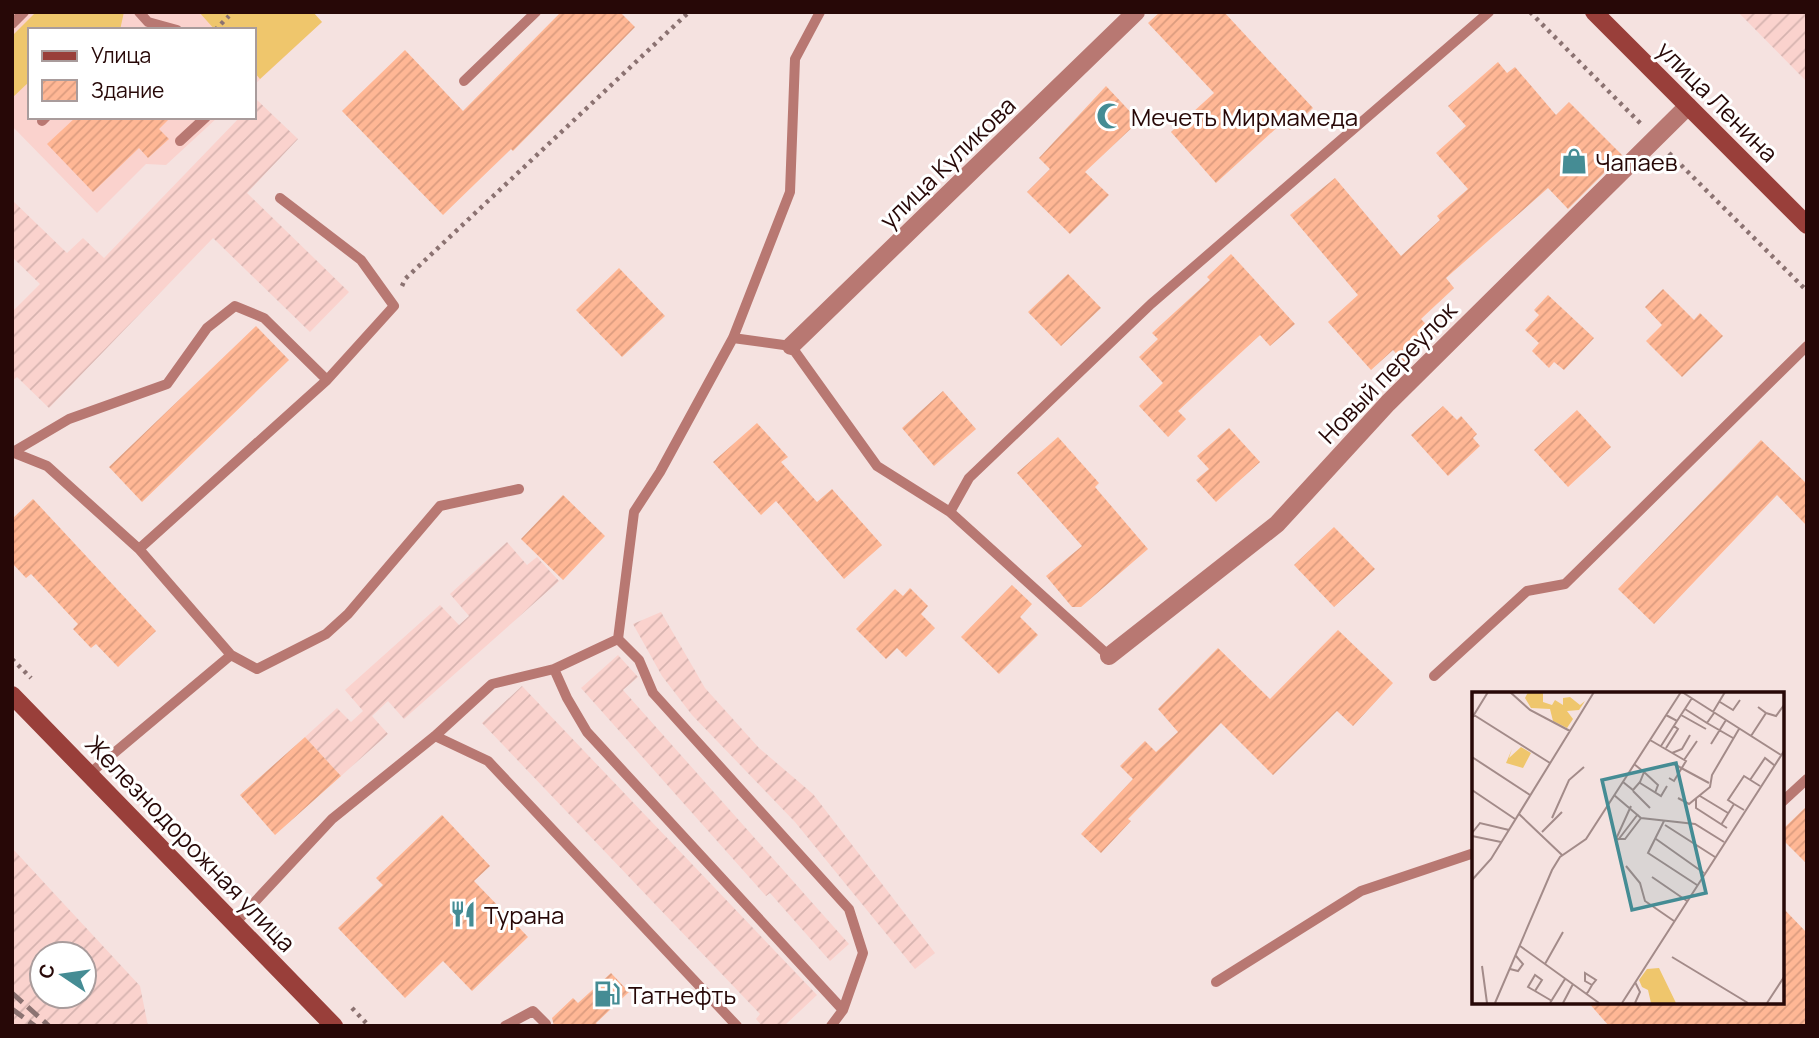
<svg xmlns="http://www.w3.org/2000/svg" width="1819" height="1038" font-family="Manrope,sans-serif">
<style>
.built{fill:#fad2cd}
.industrial{fill:url(#industrial-furrows);fill-rule:evenodd}
.grass{fill:#efc66c}
.building{fill:url(#building-hatch)}
.lines{fill:none;stroke-linecap:round;stroke-linejoin:round}
.path{stroke:#8b7271;stroke-width:4.5;stroke-dasharray:3.5 5;stroke-linecap:butt}
.lane{stroke:#b87872;stroke-width:10}
.street{stroke:#b87872;stroke-width:18}
.secondary{stroke:#993f3a;stroke-width:18}
.rail{stroke:#8c7372;stroke-width:5;stroke-dasharray:14 7;stroke-linecap:butt}
.labels{text-anchor:middle;dominant-baseline:central;stroke-width:6;stroke-linejoin:round;paint-order:stroke}
.street-label{font-size:24px;fill:#270807;stroke:#fff}
.poi-label{font-size:24px;fill:#270807;stroke:#fff;text-anchor:start}
.inset-road{fill:none;stroke:#a38b89;stroke-width:2}
.view{fill:#458c94;fill-opacity:0.15;stroke:#458c94;stroke-width:3.5}
.inset-edge{fill:none;stroke:#270807;stroke-width:3.5}
</style>
<defs>
<pattern id="industrial-furrows" width="10" height="10" patternUnits="userSpaceOnUse" patternTransform="scale(1.75)"><rect width="10" height="10" fill="#fad2cd"/><path d="M-1 1l2-2M0 10L10 0M9 11l2-2" fill="none" stroke="#d6b3af"/></pattern>
<pattern id="building-hatch" width="6" height="6" patternUnits="userSpaceOnUse" patternTransform="scale(1.75)"><rect width="6" height="6" fill="#ffb795"/><path d="M-1 1l2-2M0 6l6-6M5 7l2-2" fill="none" stroke="#db9c7f"/></pattern>
</defs>
<rect width="100%" height="100%" fill="#f5e2e0"/>
<path class="built" d="M12,12H313L322,22L254,85V30H30V117H218L166,165L146,164L97,213L12,126Z"/>
<path class="industrial" d="M1738,12H1807V82Z
M257,100L298,139L247,193L349,292L310,332L213,238L49,408L17,377L12,381V312L40,284L12,257V200L67,253L83,238L104,258L240,117H254V103Z
M507,542L527,565L537,557L559,581L404,719L388,701L372,716L388,734L341,776L305,737L337,708L351,722L363,711L345,690L440,605L459,625L469,616L450,594Z
M661,612L705,688L759,748L813,794L935,953L915,969L795,822L692,715L662,676L633,624Z
M618,655L638,677L623,690L849,944L830,961L770,893L766,896L581,688Z
M522,686L817,995L784,1026H762L756,1019L760,1014L482,723Z
M12,848L140,986L148,1026H12ZM84,954V996H42V954Z"/>
<path class="grass" d="M36,12H124L120,30H30V81L12,98V36Z
M199,12H313L322,22L260,79L254,72V30H215Z"/>
<path class="building" d="M561,12H620L635,27L513,151L511,149L443,215L342,111L405,50L463,111Z
M1160,12H1224L1313,108L1290,130L1282,123L1216,183L1171,132L1214,93L1148,23Z
M1498,62L1507,73L1515,67L1556,115L1569,102L1622,155L1568,209L1548,188L1446,278L1454,288L1421,319L1436,335L1405,363L1393,350L1371,370L1328,322L1358,295L1290,215L1335,178L1401,256L1440,220L1437,216L1468,189L1436,153L1466,126L1448,106Z
M1106,86L1139,121L1085,172L1109,195L1070,234L1027,192L1050,169L1039,158Z
M76,117H171L159,129L169,139L148,158L139,148L93,192L47,144Z
M1231,254L1295,324L1270,346L1260,335L1178,411L1186,419L1168,437L1139,406L1163,383L1139,357L1158,339L1152,333L1210,280L1207,277Z
M619,268L665,316L622,357L576,310Z
M1068,274L1101,308L1061,346L1028,312Z
M1663,289L1694,320L1700,313L1723,336L1682,377L1646,341L1662,325L1645,307Z
M1548,295L1594,338L1564,370L1554,362L1549,368L1532,351L1539,343L1525,330L1539,315L1534,310Z
M256,326L289,360L142,502L109,467Z
M943,391L976,429L934,466L902,428Z
M1443,406L1457,420L1461,416L1477,434L1473,438L1480,446L1448,476L1411,435Z
M1577,410L1611,447L1568,487L1534,450Z
M757,423L788,457L781,462L817,502L832,489L882,545L844,579L776,501L761,515L713,462Z
M1229,428L1260,462L1216,502L1196,480L1209,469L1197,456Z
M1058,437L1099,483L1095,487L1148,549L1081,607H1072L1046,576L1082,546L1017,473Z
M1761,440L1807,484V526L1777,495L1654,624L1618,589Z
M563,495L605,536L563,580L521,539Z
M33,499L156,631L118,667L96,644L91,648L73,629L78,624L31,574L26,578L12,563V519Z
M1334,527L1375,569L1334,607L1294,565Z
M1012,585L1032,604L1020,617L1038,635L999,674L961,637Z
M910,588L928,606L921,614L935,628L906,657L897,648L886,659L856,629L895,589L903,596Z
M1338,630L1393,683L1353,726L1337,711L1273,775L1221,723L1128,819L1131,821L1101,853L1081,834L1133,779L1120,766L1145,741L1156,752L1178,732L1158,709L1218,648L1270,699Z
M305,737L341,776L275,835L240,795Z
M1807,806V864L1782,839V830Z
M442,815L490,866L474,881L528,937L472,991L443,961L405,998L338,928L383,885L376,878Z
M1782,907L1807,933V1026H1609L1587,1001H1782Z
M611,973L629,992L596,1023L598,1026H554L552,1018L573,998L578,1003Z"/>
<g class="lines">
<path class="path" d="M1530,12L1641,124
M215,30L229,16
M1669,153L1807,291
M402,286L405,279L689,12
M12,659L31,678
M264,917L292,946
M352,1008L369,1026"/>
<path class="lane" d="M139,12L148,22L177,30
M12,24L24,12
M464,81L536,12
M42,121L46,117
M180,141L206,117
M733,338L791,346L877,466L950,512L1109,656
M12,452L47,466L139,549L231,655L89,774
M13,452L69,419L167,384L207,328L235,306L264,318L327,380
M950,512L969,478L1151,304L1489,12
M139,549L327,380L394,306L361,260L280,198
M618,639L639,660L653,693L849,909L863,953L843,1010L831,1026
M231,655L257,669L326,634L348,614L440,506L519,489
M554,669L567,698L587,732L843,1010
M1434,676L1527,591L1565,584L1807,346
M435,736L488,761L737,1026
M1782,802L1807,779
M235,923L332,819L435,736L492,684L554,669L618,639L634,512L660,472L733,338L790,192L795,59L820,12
M1216,982L1361,891L1474,853
M505,1026L533,1011L546,1024"/>
<path class="street" d="M791,346L1136,12
M1109,656L1277,524L1388,403L1688,106"/>
<path class="secondary" d="M1594,12L1807,225
M12,695L334,1026"/>
<path class="rail" d="M12,993L49,1026
M12,1009L35,1026"/>
</g>
<defs>
<g id="mosque-bare" transform="scale(2.1)"><path d="M3.5-4.9A6 6 0 1 0 3.5 4.9A5 5 0 1 1 3.5-4.9Z" fill="#458c94" stroke="#fff" stroke-width="2.5" paint-order="stroke"/></g>
<g id="shop-bare" transform="scale(2.1)"><path d="M-5-2.5h2.3a2.7 3.5 0 0 1 5.4 0H5L5.5 6h-11ZM-1.5-2.5h3a1.5 2.3 0 0 0-3 0Z" fill="#458c94" stroke="#fff" stroke-width="2.5" paint-order="stroke"/></g>
<g id="restaurant-bare" transform="scale(2.1)"><path d="M-5-6h1v4h1v-4h1v4h1v-4h1v5L-1.5 .5V6h-2V.5L-5-1ZM5-6V6H3V1.5H1.5Q1.5-4 5-6Z" fill="#458c94" stroke="#fff" stroke-width="2.5" paint-order="stroke"/></g>
<g id="fuel-bare" transform="scale(2.1)"><path d="M-5.5-6h7V0h2V4h1.3V-2.5L3-4.5l.8-.8L6-3V5H2.5V1h-1V6h-7ZM-4.2-4.7v3.2H.2V-4.7Z" fill="#458c94" stroke="#fff" stroke-width="2.5" paint-order="stroke"/></g>
</defs>
<g fill-rule="evenodd">
<use href="#mosque-bare" x="1110" y="116"/>
<use href="#shop-bare" x="1574" y="161"/>
<use href="#restaurant-bare" x="463" y="914"/>
<use href="#fuel-bare" x="607" y="994"/>
</g>
<g class="labels">
<g class="street-label">
<text transform="translate(1718 101) rotate(45)">улица Ленина</text>
<text transform="translate(947 162) rotate(-44)">улица Куликова</text>
<text transform="translate(1387 372) rotate(-46)">Новый переулок</text>
<text transform="translate(191 843) rotate(46)">Железнодорожная улица</text>
</g>
<g class="poi-label">
<text x="1131" y="116">Мечеть Мирмамеда</text>
<text x="1595" y="161">Чапаев</text>
<text x="484" y="914">Турана</text>
<text x="628" y="994">Татнефть</text>
</g>
</g>
<g transform="translate(1472 692)">
<rect width="312" height="312" fill="#f5e2e0"/>
<path d="M56,0H71V10L80,13L83,8L91,13V6L98,5L108,13L113,9L107,18L95,19L101,27L95,36L81,29L78,17L59,16L53,6ZM49,55L59,61L51,76L34,71L40,57L37,66Z" fill="#efc66c"/>
<path d="M187,276L204,311H179L176,298L170,295L167,288L175,277Z" fill="#efc66c"/>
<path class="inset-road" d="M38,0L58,18L98,39M210,0L309,63M248,10L261,18L268,8M213,17L235,31M241,20L253,0M242,21L235,31L261,46M294,21L304,24L312,13M2,23L78,71M194,23L205,29L220,6M209,23L234,37M0,26L16,0M279,44L294,21L286,15M178,48L214,69L202,89L197,86M239,52L254,28M189,54L205,29M194,56L206,37L202,34M200,61L210,57L218,43M0,65L58,103M212,68L225,49M200,71L237,91M172,80L186,93L183,101M278,88L293,66L302,73M151,90L161,98L168,90L172,80L162,72M168,91L189,104L195,94M0,98L43,127M161,99L178,116M142,103L169,126L223,132L252,150M228,104L256,121M206,106L217,112L238,95L240,83L267,37M224,106V116L255,136M262,112L256,108L272,84L288,94M159,114L144,147H153L169,126M47,122L90,163M80,126L97,88L112,75M192,129L176,161L225,193M193,133L243,165M249,133L262,112L272,118M70,140L90,120M0,141L8,131L37,138M0,144L29,150M184,147L232,181M146,148L166,122M154,174L168,191L173,209L202,229M180,185L215,209M0,188L19,167L122,0M48,254L127,311M200,265L276,311M73,272L91,240M10,274L15,311M38,277L46,279L51,272L44,264M63,299L56,295L63,283L70,288L63,299L80,309M114,302L116,300L120,293L124,288L113,281V289L120,293M23,311L80,178L88,165L114,147L209,0M78,311L93,287M91,311L101,292M150,311L312,59M163,311L168,300L163,290M295,311L312,285"/>
<path class="view" d="M204,71L234,201L160,218L130,88Z"/>
<rect width="312" height="312" class="inset-edge"/>
</g>
<rect width="1819" height="1038" fill="none" stroke="#270807" stroke-width="28"/>
<rect x="28" y="28" width="228" height="91" fill="#ffffff" stroke="#a99c9c" stroke-width="2"/>
<rect x="42" y="51" width="35" height="10" fill="#993f3a" stroke="#a99c9c" stroke-width="2"/>
<text x="91" y="63" font-size="21" fill="#270807">Улица</text>
<rect x="42" y="80" width="35" height="21" fill="url(#building-hatch)" stroke="#a99c9c" stroke-width="2"/>
<text x="91" y="98" font-size="21" fill="#270807">Здание</text>
<g transform="translate(63 975) rotate(283)"><circle r="33" fill="#ffffff" stroke="#a99c9c" stroke-width="2"/>
<path d="M0-5L12 26L0 18L-12 26Z" fill="#458c94"/>
<text y="-10" font-size="19" font-weight="bold" text-anchor="middle" fill="#270807">С</text>
</g>
</svg>
